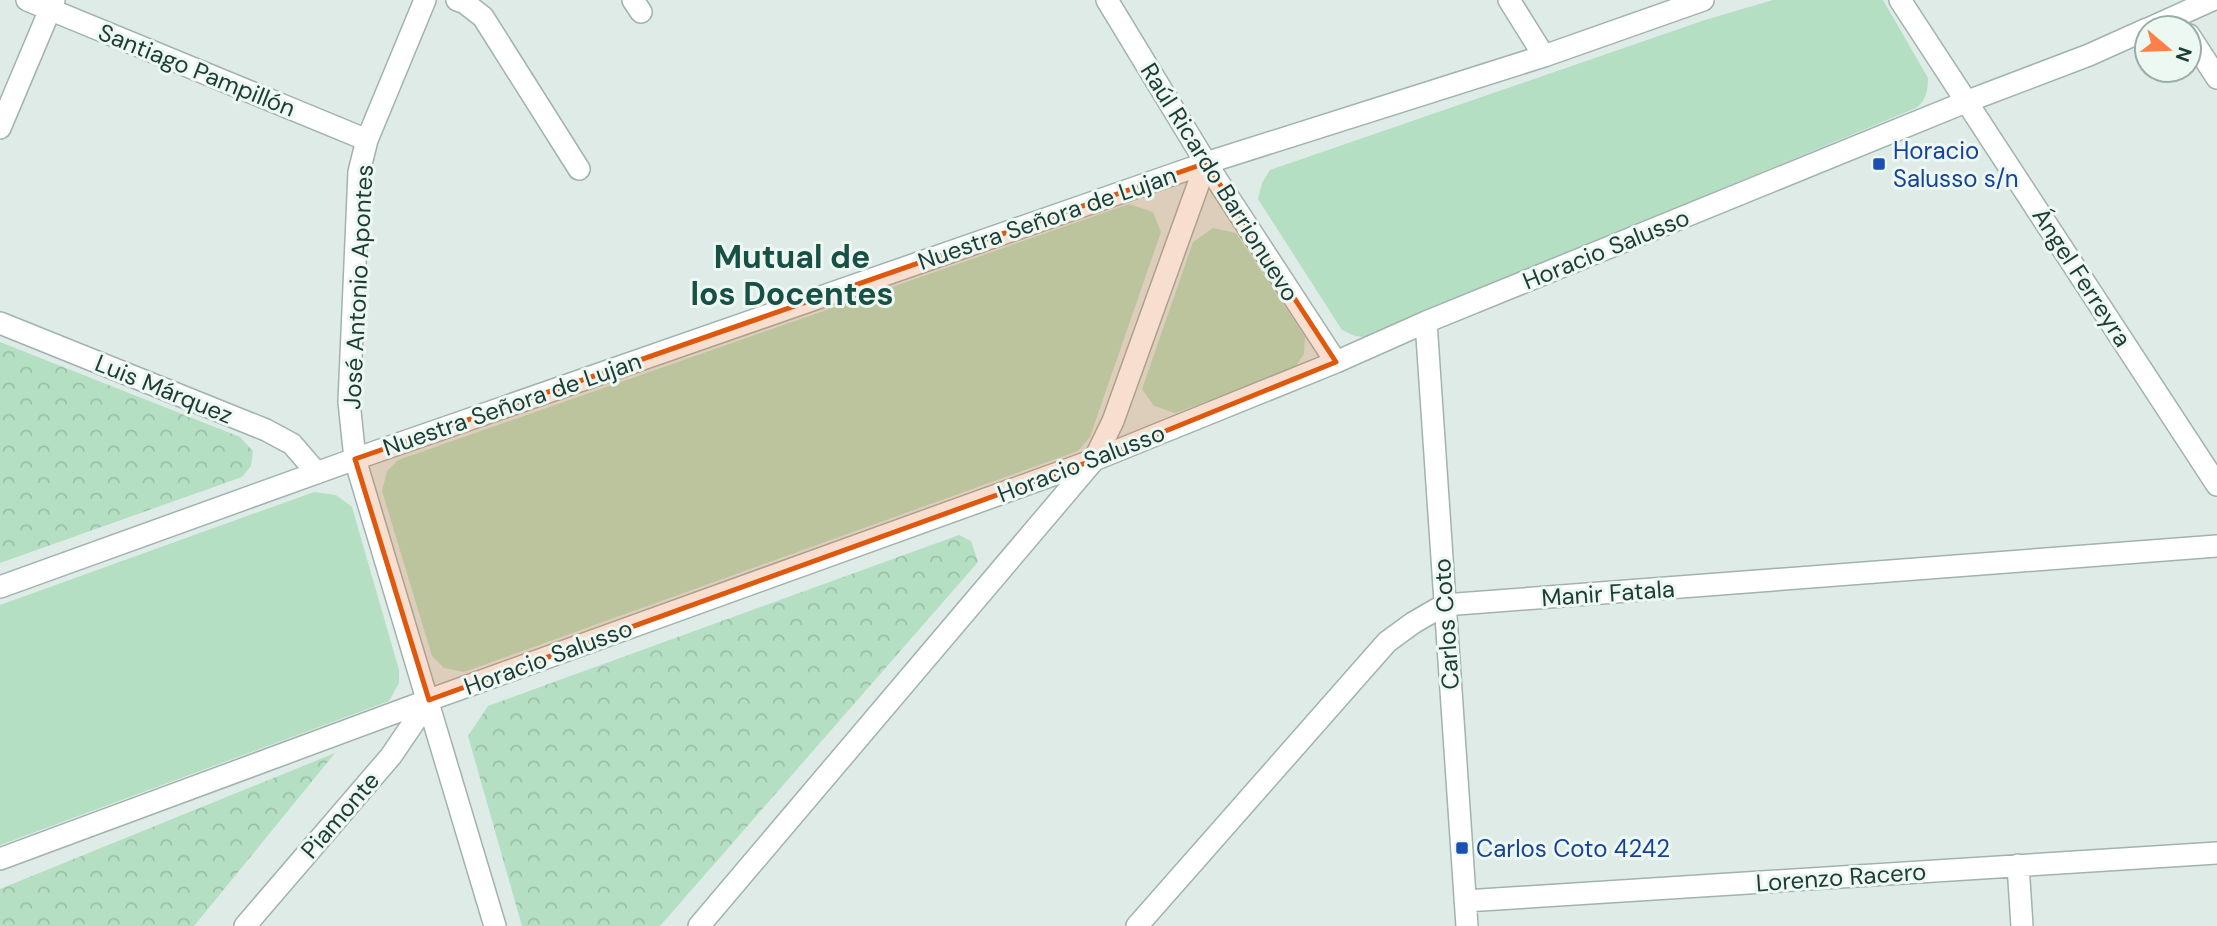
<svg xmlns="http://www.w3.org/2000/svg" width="2217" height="926" font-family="'DM Sans',sans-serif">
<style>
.green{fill:#b4dfc2}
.forest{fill:url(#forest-crowns)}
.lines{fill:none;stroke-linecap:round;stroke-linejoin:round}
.minor-casing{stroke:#a1b3ae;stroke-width:24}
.minor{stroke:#fff;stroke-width:21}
.marked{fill:#de580e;fill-opacity:0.2;stroke:#de580e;stroke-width:5;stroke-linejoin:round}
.transit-dot{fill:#1a4fb4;stroke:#eef8f3;stroke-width:2.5}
.labels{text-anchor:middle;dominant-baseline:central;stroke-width:6;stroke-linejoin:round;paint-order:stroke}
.street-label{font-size:24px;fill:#1e3c36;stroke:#eef8f3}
.transit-label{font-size:24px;fill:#164399;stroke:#eef8f3;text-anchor:start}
.district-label{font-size:32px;font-weight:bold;fill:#185045;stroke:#eef8f3}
</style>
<defs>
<pattern id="forest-crowns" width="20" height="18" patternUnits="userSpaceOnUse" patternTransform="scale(1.75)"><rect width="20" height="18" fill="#b4dfc2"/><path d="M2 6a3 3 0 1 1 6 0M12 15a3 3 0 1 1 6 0" fill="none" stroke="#9ac0a7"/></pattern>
</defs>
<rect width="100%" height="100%" fill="#deebe6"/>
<path class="green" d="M1773,0H1883L1928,78C1928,91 1926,100 1916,108L1365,337L1355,336L1342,330L1258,199L1262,183L1270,170L1705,20Z
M1129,204L1153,212L1161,232L1090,437L1078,451L464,672L444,668L432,656L382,491L387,471L398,460Z
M1213,228L1236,233L1305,337L1304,354L1293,370L1175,413L1154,406L1142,389L1193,242Z
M314,492L336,495L352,507L399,670V683L389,701L0,845V605Z"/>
<path class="forest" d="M0,342L240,437L253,451L251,466L242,477L0,563Z
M959,535L971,541L978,562L660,926H522L468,736L488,706Z
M335,753L194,926H0V889Z"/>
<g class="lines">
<g class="minor-casing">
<path id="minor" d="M27,0L367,140
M425,0L367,140L359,172L349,402L355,459L495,926
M457,0L465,3L483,17L579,169
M633,0L641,12
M1107,0L1206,163L1336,362
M1509,0L1544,56
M1900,0L2217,485
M2150,28L2212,0
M2189,35L2217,78
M0,128L54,0
M1426,322L1467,926
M0,323L266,430L292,444L317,473
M0,587L355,459L1206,163L1544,56L1703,0
M0,859L429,700L1094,460L1336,362L1426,322L1968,101L2089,55L2147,29
M2018,865L2022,926
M1465,901L2217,853
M245,926L391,756L429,700
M699,926L1094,460L1113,421L1206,163
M1137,926L1387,642L1413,623L1444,605L2217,546"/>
</g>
<use href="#minor" class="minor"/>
</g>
<path class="marked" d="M1206,163L1336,362L1094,460L429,700L355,459Z"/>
<g class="transit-dot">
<rect x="1872" y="157" width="14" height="14" rx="3.5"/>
<rect x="1455" y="841" width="14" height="14" rx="3.5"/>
</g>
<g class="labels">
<g class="street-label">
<text transform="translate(197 70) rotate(22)">Santiago Pampillón</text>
<text transform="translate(1220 182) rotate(58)">Raúl Ricardo Barrionuevo</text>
<text transform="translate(1047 218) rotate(-19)">Nuestra Señora de Lujan</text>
<text transform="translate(1606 249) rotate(-22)">Horacio Salusso</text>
<text transform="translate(2082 277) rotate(57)">Ángel Ferreyra</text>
<text transform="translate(358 287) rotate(-87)">José Antonio Apontes</text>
<text transform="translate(164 389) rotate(22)">Luis Márquez</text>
<text transform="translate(512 404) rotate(-19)">Nuestra Señora de Lujan</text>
<text transform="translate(1081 463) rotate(-21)">Horacio Salusso</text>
<text transform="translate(1608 593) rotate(-4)">Manir Fatala</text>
<text transform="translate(1446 624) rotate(-94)">Carlos Coto</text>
<text transform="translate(548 657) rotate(-20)">Horacio Salusso</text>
<text transform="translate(340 815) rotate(-49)">Piamonte</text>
<text transform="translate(1841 877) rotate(-4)">Lorenzo Racero</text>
</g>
<g class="transit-label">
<text x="1893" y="150">Horacio<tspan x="1893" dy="28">Salusso s/n</tspan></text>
<text x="1476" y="848">Carlos Coto 4242</text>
</g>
<g class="district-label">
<text x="792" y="257">Mutual de<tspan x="792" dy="37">los Docentes</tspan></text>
</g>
</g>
<g transform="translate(2168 49) rotate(109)"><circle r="33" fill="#eef8f3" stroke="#9bada7" stroke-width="2"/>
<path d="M0-5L12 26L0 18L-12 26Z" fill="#ff7f48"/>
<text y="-10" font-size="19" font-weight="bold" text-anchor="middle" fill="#1e3c36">N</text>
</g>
</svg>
